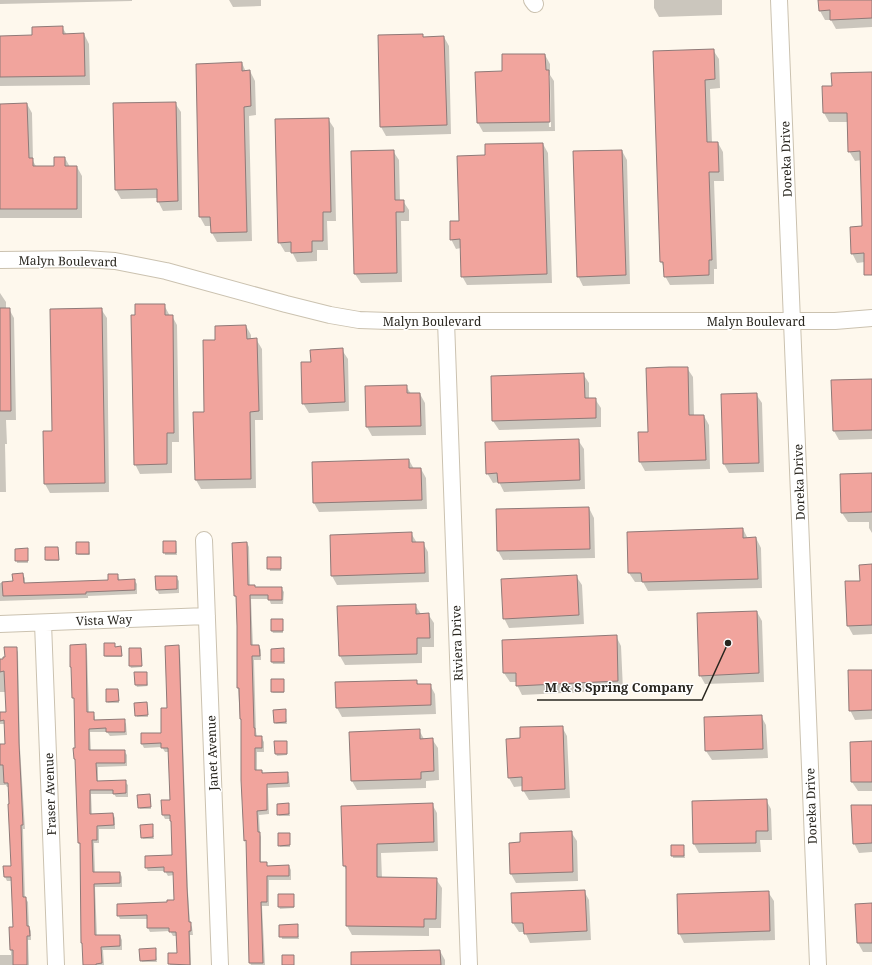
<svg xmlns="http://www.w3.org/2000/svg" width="872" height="965" font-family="'Noto Serif',serif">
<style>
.shadow{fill:#0003;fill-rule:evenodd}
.building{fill:#f1a49d;stroke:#8f7a78}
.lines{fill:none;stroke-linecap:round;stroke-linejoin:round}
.minor-casing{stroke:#cbc2b0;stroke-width:18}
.minor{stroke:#fff;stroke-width:16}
.labels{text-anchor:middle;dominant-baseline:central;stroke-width:3;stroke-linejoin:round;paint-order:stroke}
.street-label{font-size:12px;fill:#29261f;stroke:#fff}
.leader{fill:none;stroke:#29261f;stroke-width:1.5}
.callout-dot{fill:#29261f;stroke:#fff;stroke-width:1.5}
.callout-label{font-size:13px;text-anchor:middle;font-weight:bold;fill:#29261f;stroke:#fff;stroke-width:3;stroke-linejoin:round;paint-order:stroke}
</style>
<rect width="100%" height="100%" fill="#fef8ed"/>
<path class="shadow" d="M0,0H132V1L0,4Z
M229,0H261V6L233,7Z
M654,0H722V15L659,17L654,8Z
M819,0H872V27L836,29L831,20H825L820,11Z
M62,27L67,35L84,34L89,44L90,85L0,86V37L33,36Z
M422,35L424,38L444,37L449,46L451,134L386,136L381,127Z
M713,50L719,59L720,88L710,89L712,143H718L723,152L724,181H714L717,269H714V284L670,285L665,276L664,267L661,262L654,52Z
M545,55L550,64V75L554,81L555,131L483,132L478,123L503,72ZM548,74L550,76L551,127H549Z
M242,63L246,72L250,71L255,81L256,115L249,116L252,241L217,242L212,233V226H205L200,217Z
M872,73V274L865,262L857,263L852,253L864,227L862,160L855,161L849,151L848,122H829L824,113L833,87Z
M175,103L181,112L182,210L163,211L158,201V198L121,199L116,190Z
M27,104L32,113L33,161L37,168H55L65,158L70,167H77L82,176V218H0V105Z
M328,119L334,128L336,221H327L328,250H317V261L297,262L292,252H285L279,242Z
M543,144L548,153L552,283L467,285L462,276L461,248L456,249L451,239L460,222L486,156Z
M393,151L399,160L400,201H403L409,210V221H401L402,282L361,283L355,274L352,152Z
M622,151L627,160L630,284L583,286L578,276Z
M0,293L6,302V309H9L14,318L16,420H6L7,444H5L6,492H0Z
M164,305L170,316H172L177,325L179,442H172V473L140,474L135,464Z
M101,309L107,318L109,492L50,493L45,484L53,432Z
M246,326L251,335V340L256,339L262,349L263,420H255L256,488L201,489L196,480L216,341Z
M342,350L348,359L349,411L309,413L303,403Z
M687,368L693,377L694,416H704L709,425L710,469L645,471L640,462L649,433Z
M583,374L589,383V399H595L601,408V427L499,430L493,421L492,376Z
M872,380V439L839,440L834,431L832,381Z
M406,386L411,394H420L425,403L426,435L372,436L367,427Z
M756,394L762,403L764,472L729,473L724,464Z
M578,440L584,449L585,489L504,492L499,482L493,483L487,473Z
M409,460L414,469H421L426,478L427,509L319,512L314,503Z
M872,474V533L869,528V522H848L842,513L841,475Z
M589,508L594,518L595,558L503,560L498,551L497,510Z
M743,529L748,539L756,538L761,548L762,588L648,591L643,582H635L629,573L628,533Z
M411,533L417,543H423L428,552L429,582L337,585L332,576Z
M164,542H176L177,555H165Z
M89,543L90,555H78L77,553Z
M247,543L249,547L250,586L255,588H281L284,592L283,604H271L269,599H251L253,646H259L261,650V660H254L256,731L257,737H261L264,742V752H257V771H262L263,774L287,773L289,777L290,787L268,788L269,814L259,815L260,834L261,837V863H266L268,867L289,866L291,870V880H269V906H262L265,965H251L250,963L248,916L247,842L245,840L242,721L240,718L238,688L237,599L235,596Z
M58,548L59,561H47L46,560Z
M27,549L28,563H17L16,550Z
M268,558H280L281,571H270Z
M872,565V634L853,635L848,626L861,582Z
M22,574L25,578V584L109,581L117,575L120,580H134L137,584V594L88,596V598L0,601V583L14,582Z
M576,576L582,585L584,624L509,628L504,618Z
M176,577L179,581V593L159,594L157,590Z
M415,605L421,614H428L434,623V647H422V663L345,665L340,656Z
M757,612L762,621L764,682L705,684L700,675Z
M282,620L283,633H273L272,631Z
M616,636L621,646L623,690L522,695L517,685V682H510L504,673L503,641Z
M114,644L115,648L121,647L122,657H106L105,656Z
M85,645L87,649L89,713H93L95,717V721L124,720L126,724L127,735L110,736L107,732H90L91,751H124L127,755V766L98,767V782H125L128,785V797H116L114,794H91L92,815L113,814L115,818V829H99V843H94L95,873H120L122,877V887H95L97,936H120L122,940V950H103L104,965H85L81,846L79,843L76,761L74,758L76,749L75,701L73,697Z
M178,647L180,650L188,892L190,923L192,927L193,935H190L191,965H170L169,954H178L177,936H173L170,931L150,932L148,928V919H120L118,915L175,901L174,875L168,876L165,871H148L146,867L173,856L171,819H165L163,815L171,801L169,752H165L162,747L144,748L142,744L162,734L168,709Z
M16,648L18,652L20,748L25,829H23L25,898L28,902L29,927L31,931V940H28L29,965H0V955H11L10,928L14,927L12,881H7L5,877L12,867L9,787H7L6,785H0V745H6L5,724H0V713H7L6,692H0V660H4Z
M141,649L142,667L131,668L130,666Z
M283,649L285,664H273L272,662Z
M872,671V719L855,720L850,710Z
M146,673L148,686L137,687L136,685Z
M283,680L284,693H273L272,692Z
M416,681L419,685H430L435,694L436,714L342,717L337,708Z
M118,690L119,703H108L107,702Z
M147,703L148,717H137L136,715Z
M285,710L287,724H276L275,723Z
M761,716L766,725L768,758L712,760L706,751Z
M562,727L567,736L570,798L529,800L523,790V786L514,787L509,778L522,739Z
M419,730L424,739H432L438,748L439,780L426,781V788L357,790L352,781Z
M286,742L287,755L277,756L276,754Z
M872,742V791H858L852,782L851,743Z
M150,795L151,809H140L139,807Z
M766,800L771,809L772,840H760L761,852L699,853L694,844L693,802Z
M288,804L290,816H279L278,814Z
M432,804L437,813L438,851L381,853L382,878L436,879L442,888L441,928H429V936L352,935L347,926V871L344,866Z
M872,806V852L859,853L854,843Z
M152,825L154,839H143L142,837Z
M571,832L577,841L578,881L516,883L511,874L521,843Z
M289,834L290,847H280L279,845Z
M672,846H683L685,858H673Z
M584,891L589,900L591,940L530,943L525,932H519L513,923L512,894Z
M768,892L774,901L775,940L684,943L679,933Z
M293,895L294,908L280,909L279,907Z
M872,904V952H863L858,943L856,905Z
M297,925L299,939H282L280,926Z
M155,949L157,962H142L141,960Z
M440,951L445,960V965H352Z"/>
<path class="building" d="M818,0H872V18L830,20V10L819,11Z
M63,26V34L84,33L85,76L0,77V36L32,35V27Z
M423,34V37L444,36L447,125L380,127L378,35Z
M714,49L715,79L705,80L707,142H718L719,172H709L712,260H709V275L664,277L663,262H660L653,51Z
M502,54H545L546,70H549L550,122L477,123L475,72L502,71Z
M242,62V71L250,70L251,106L244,107L247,232L211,233L210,217H199L196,64Z
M872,72V275H864V253L851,254L850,227L862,226L860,151L848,152L847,113H823L822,86H832L831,73Z
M176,102L178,201L157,202V189L115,190L113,103Z
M27,103L29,158H33V166H54V157H65V166H77V209H0V104Z
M329,118L331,212H323V241H312V252L291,253V242L278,243L275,119Z
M543,143L547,274L461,277L460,239L450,240V221H459L457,156L485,155V144Z
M394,150L395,200H404V212H396L397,273L354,274L351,151Z
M622,150L626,275L577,277L573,151Z
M135,304H165V315H173L174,433H167V464L134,465L131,315H135Z
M0,308H10L11,411H0Z
M102,308L105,483L44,484L43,431H52L50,309Z
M246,325L247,339L257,338L259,411L250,412L251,479L195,480L193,412H204L203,340H215V326Z
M343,348L345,402L302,404L301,362H311L310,350Z
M669,367H688L689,415H704L706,460L639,462L638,432H648L646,368Z
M584,373L585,398H596V418L492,421L491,376Z
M872,379V430L833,431L831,380Z
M407,385V393H420L421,426L366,427L365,386Z
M757,393L759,463L723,464L721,394Z
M579,439L580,480L498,483L497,473L486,474L485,442Z
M409,459V468H421L422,500L313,503L312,462Z
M872,473V512L841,513L840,474Z
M589,507L590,549L497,551L496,509Z
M743,528V538L756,537L758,579L642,582L641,573H628L627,532Z
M412,532V542H424L425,573L331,576L330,535Z
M163,541H176V553H163Z
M76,542H89V554H76Z
M247,542L248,585H255V587H282V600H268V595H250L251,645H259L260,656H252L254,728H255V736H262V748H255V770H262V773L288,772V783L267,784V810L257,811L258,832H260V862H267V866L289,865V876H267V902H261L263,963H249L246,840L244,841L241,780V719H240L239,688H237V626L236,596H234L232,543Z
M45,547H58L59,560H45Z
M28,548V561H15V549Z
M267,557H281V569H267Z
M872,564V625L847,626L845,581H860L859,565Z
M23,573L24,583L108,580V574H118V580L135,579V590L86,592V594L3,596L2,582L13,581L12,574Z
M577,575L579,615L503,619L501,579Z
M155,576H177V589L156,590Z
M416,604V614L429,613L430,638H417V654L339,656L337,606Z
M757,611L759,673L699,676L697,613Z
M271,619H283V631H271Z
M617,635L618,681L516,686V673H503L502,640Z
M104,643H115V647L121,646L122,656H104Z
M86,644L87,712H94V720L125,719V732H106V728L89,729V750H125V763H96L97,781L126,780V793L113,794V790H90V814L113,813L114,825L97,826V840H92L93,872H120V883L94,884L95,935H120V946L101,947L102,963L96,964V965H83L82,943H81L80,843H78L75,759H74L73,748H75L74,698H72L71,667H70V645Z
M179,645L187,887L189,922H191V931H189L190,965L168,964V953H177L176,932H169V928H147V915L117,916V904L167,902V900H174L173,872H164V867L145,868V856L172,855L171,821H170V815H162L161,800H170L168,748H161V743L141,744V733H161V708H167L165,646Z
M4,647H17L19,743L23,825H21L23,897H26L27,926H29L30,936H27V965H13V950H10L9,927H13L11,877H4L3,866H11L8,804H9L8,783H4L3,765H0V744H5L4,720L0,721V712H6L4,671L0,672V659H3V657H5Z
M129,648H141L142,666H129Z
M284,648V662H271V649Z
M848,670H872V710L849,711Z
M134,672H147V685H135Z
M271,679H284V692H271Z
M417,680V684H431V705L336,708L335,682Z
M106,689H118L119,701L106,702Z
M147,702L148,715L135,716L134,703Z
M286,709V722L274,723L273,710Z
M762,715L763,749L705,751L704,717Z
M563,726L565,789L522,791V777L508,778L506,739L520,738V727Z
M420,729V739L433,738L434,771L421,772V779L351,781L349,732Z
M274,741H287V754H275Z
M872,741V782H851L850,742Z
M150,794L151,807L138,808L137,795Z
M767,799L768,831H756V843L693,844L692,801Z
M289,803V814L277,815V804Z
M433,803L434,842L377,844V877L437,878L436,919H424V927L346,926V866H343L341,806Z
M851,805H872V843L853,844Z
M153,824V837L141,838L140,825Z
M572,831L573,872L510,874L509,843L520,842V833Z
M278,833H290V845L278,846Z
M671,845H684V856H671Z
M585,890L587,931L524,934L523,923H512L511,893Z
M769,891L770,931L678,934L677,894Z
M278,894H294V907H278Z
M872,903V943H857L855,904Z
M298,924V937H279V925Z
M156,948V960L140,961L139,949Z
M440,950L441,965H351V952Z
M282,955H294V965H282Z"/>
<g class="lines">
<g class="minor-casing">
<path id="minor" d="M532,0L535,4
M779,0L818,965
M0,260L85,259L115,261L166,271L286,304L330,315L359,320L389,321H835L872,318
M446,321L469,965
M204,540L220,965
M43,623L56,965
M0,624L207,616"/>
</g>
<use href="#minor" class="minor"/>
</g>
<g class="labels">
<g class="street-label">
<text transform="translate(786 159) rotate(-92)">Doreka Drive</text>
<text transform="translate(68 261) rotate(1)">Malyn Boulevard</text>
<text x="432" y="321">Malyn Boulevard</text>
<text x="756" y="321">Malyn Boulevard</text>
<text transform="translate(799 482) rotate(-92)">Doreka Drive</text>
<text transform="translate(104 620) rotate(-2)">Vista Way</text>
<text transform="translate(457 643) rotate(-92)">Riviera Drive</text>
<text transform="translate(212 753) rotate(-92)">Janet Avenue</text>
<text transform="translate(50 794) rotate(-92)">Fraser Avenue</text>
<text transform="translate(811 806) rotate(-92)">Doreka Drive</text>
</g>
</g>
<path class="leader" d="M728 643L702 700H537"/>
<circle class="callout-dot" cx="728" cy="643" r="4"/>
<g class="callout-label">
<text x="619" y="692">M &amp; S Spring Company</text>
</g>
</svg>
